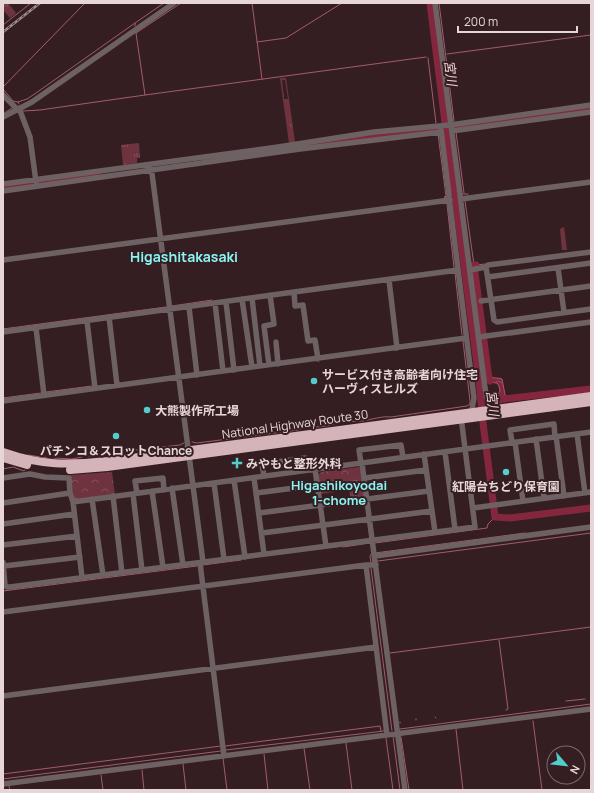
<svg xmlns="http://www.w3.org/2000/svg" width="594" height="793" font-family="Manrope,'Noto Sans JP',sans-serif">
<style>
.grass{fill:url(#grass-tufts);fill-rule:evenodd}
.park{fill:url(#park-crowns)}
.water{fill:url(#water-ripples);stroke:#a25c6c}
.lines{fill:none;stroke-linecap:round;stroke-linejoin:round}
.stream{stroke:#a25c6c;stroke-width:1}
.river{stroke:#84273e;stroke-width:7}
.minor{stroke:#6e6163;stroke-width:5.5}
.highway{stroke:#d4b4b8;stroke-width:8}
.rail-casing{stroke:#a28e91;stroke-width:2.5}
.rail{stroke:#351e21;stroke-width:1;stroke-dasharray:3;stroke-linecap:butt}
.poi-dot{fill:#53cdcb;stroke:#351e21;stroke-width:1.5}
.labels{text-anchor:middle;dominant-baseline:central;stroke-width:4;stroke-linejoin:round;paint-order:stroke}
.poi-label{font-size:12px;font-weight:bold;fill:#e7d6d8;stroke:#351e21;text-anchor:start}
.street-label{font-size:12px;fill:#e7d6d8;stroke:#351e21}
.water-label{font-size:13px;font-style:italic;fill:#efd3d7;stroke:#351e21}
.neighbourhood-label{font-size:13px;font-weight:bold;fill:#8af6f3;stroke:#351e21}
.quarter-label{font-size:14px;font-weight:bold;fill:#8af6f3;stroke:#351e21}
</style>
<defs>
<pattern id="grass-tufts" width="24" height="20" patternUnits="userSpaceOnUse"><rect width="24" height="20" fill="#6e333e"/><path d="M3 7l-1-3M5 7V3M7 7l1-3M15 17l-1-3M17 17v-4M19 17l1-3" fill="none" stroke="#835059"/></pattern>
<pattern id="park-crowns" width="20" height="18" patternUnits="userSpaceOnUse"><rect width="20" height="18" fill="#6e333e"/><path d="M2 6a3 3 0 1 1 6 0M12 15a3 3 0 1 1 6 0" fill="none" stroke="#835059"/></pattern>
<pattern id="water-ripples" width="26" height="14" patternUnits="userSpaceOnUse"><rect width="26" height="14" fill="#84273e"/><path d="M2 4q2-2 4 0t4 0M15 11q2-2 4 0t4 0" fill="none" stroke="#954659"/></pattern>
</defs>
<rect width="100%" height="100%" fill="#351e21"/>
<path class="grass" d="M3,3H8L16,13L10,18L3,10Z
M280,78H286L295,142L289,143ZM282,80H285L288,99H284Z
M139,143L140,158H137V163L123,165L121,145Z
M564,227L567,250H562L560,229Z
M364,489L365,495L363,497L351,499L349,491Z"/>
<path class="park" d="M359,467L361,468L364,488L320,494L318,475L321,472Z
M112,472L115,495L75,500L72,497L70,475Z"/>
<path class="water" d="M487,373H489C491,380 497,377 502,379L506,400L495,401L494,400L500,391L499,386L497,383L488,382L487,380Z"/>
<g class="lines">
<path class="stream" d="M252,3L262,79
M439,3L454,121
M3,25L31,3
M135,26V23L164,3
M257,42L286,38L342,3
M447,54L591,35
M428,58L436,123
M3,87L85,3
M3,89L13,101L18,102L19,104
M145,95L136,33L181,3
M18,102L27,99L36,93L135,23
M23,111L40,110L145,95L426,57
M3,114L12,108
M456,132L464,193
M438,134L446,196
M462,194H468
M451,196L457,195
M446,198L444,197L447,196
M465,201L474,265
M447,204L454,268
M476,265L485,264
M455,273L462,335
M172,306L212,300
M3,329L166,307
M474,381L481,380
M46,392L92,386
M494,396L498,397
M3,398L41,393
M192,442L197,443L298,430C307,425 316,428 326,426C332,425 338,422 344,422C353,421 363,422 372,419C379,418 383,416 391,417L467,406L470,404V401L463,341
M136,450L180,445L184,443
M130,451L132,450
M110,453L113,454L124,451
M28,455L47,458
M89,456L105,454
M54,458L72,459L82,457
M3,469L13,467L24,471L25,470
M375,543L487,528L488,524L495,517
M343,547L370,543
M375,553L525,533
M378,561L591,533
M371,563L370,556L372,553
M203,565L241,560
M371,568L392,731
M3,591L197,566
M499,640L508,709L506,710
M390,653L591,627
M566,701L585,699
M435,717L436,718
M416,719V720
M533,721L542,790
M400,722V723
M400,729L591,704
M456,729L463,790
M393,736L400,790
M401,737L409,790
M386,738L393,790
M346,743L352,790
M225,746L380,726L381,731
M304,748L310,790
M226,750L384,731
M264,754L268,790
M223,758L227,790
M183,764L186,790
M142,770L144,790
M3,774L221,746
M101,775L103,790
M3,779L221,751
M9,786L10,790"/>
<path class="river" d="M430,3L454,195
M298,147L591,109
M3,188L97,174
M455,196L479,380L483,423L495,517L510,518L591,508
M476,265H474L489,379L490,381
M498,398L499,400L504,399L591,389"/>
<path class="minor" d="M435,3L460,194
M3,95L17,109
M19,108L30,137L36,182
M3,117L32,102L174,3
M441,130L449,195
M452,131L591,112
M151,166L203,562
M3,184L278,147L374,132L450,125L591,105
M3,191L300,149L441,132
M460,195L485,388L490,413
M449,197L474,398L472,409V415
M461,199L591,182
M3,260L450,200
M486,267L488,265L591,252
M558,268L564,312
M470,270L486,267L494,320L497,322L591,309
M488,277L591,263
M389,280L397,348
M294,292L295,306L303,305L308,341L315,340L318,359
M252,298L260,366
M242,299L252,367
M481,301L591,286
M226,302L234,370
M215,303L223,371
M189,307L197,375
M109,317L117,385
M87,321L95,388
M36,328L44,395
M3,332L294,292L458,270
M479,337L591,322
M276,342L278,364
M269,365L264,326L274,324L270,295
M3,401L466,338
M577,434L585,493
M556,436L564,496
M536,439L544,498
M512,442L510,430L554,424L555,437
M515,442L523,501
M445,452L455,529
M424,454L435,532
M361,463L359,450L401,445L403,457
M362,463L405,790
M315,469L326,546
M264,476L262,464L305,458L307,470
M3,478L30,474L45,477L69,478L70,493L73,502L82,577
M254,478L264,554
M365,478L426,470
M234,480L245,557
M214,483L224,559
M172,488L183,565
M152,491L163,567
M137,493L135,481L163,478L164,490
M256,493L318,485
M133,494L142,570
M113,496L122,573
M92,499L103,575
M73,502L591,432
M3,503L70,493
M473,508L591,492
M259,513L429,491
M3,524L74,514
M262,533L432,511
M3,545L77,536
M375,556L591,527
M3,562L5,585L7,587H10L475,527L461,417
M200,563L224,756
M366,565L387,735
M4,566L80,557
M3,612L366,565H376
M3,696L376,647
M3,784L591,709"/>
<path class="highway" d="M3,452C43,466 67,465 109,461L591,396
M3,458L27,465
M70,470L107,467L591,402"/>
<g class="rail-casing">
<path id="rail" d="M3,32L40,3"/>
</g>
<use href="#rail" class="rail"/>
</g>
<g class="poi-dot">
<circle cx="314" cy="381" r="4"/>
<circle cx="147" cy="410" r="4"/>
<circle cx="116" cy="436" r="4"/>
<path d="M235 457h4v4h4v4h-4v4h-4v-4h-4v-4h4z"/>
<circle cx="506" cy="472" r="4"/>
</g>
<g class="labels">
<g class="poi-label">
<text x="322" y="374">サービス付き高齢者向け住宅<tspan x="322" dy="14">ハーヴィスヒルズ</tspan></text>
<text x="155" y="410">大熊製作所工場</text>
<text x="116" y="450" text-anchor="middle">パチンコ＆スロットChance</text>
<text x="246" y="463">みやもと整形外科</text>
<text x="506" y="486" text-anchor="middle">紅陽台ちどり保育園</text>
</g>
<g class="street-label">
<text transform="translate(295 424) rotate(-8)">National Highway Route 30</text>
</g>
<g class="water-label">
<text transform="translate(451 73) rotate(83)">宮川</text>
<text transform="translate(493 403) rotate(83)">宮川</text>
</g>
<g class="neighbourhood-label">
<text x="339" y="485">Higashikoyodai<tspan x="339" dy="15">1-chome</tspan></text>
</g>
<g class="quarter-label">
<text x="184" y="256">Higashitakasaki</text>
</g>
</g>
<rect width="594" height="793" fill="none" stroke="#e7d6d8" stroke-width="8"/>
<g transform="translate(566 765) rotate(118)"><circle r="19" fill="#351e21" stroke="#7c686a"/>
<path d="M0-3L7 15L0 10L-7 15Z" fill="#53cdcb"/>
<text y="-6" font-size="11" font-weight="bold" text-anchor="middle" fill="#e7d6d8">N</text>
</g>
<path d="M458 26v6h119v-6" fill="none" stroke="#e7d6d8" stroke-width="2"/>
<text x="464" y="26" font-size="12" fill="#e7d6d8" stroke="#351e21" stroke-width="3" paint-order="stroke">200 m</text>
</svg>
